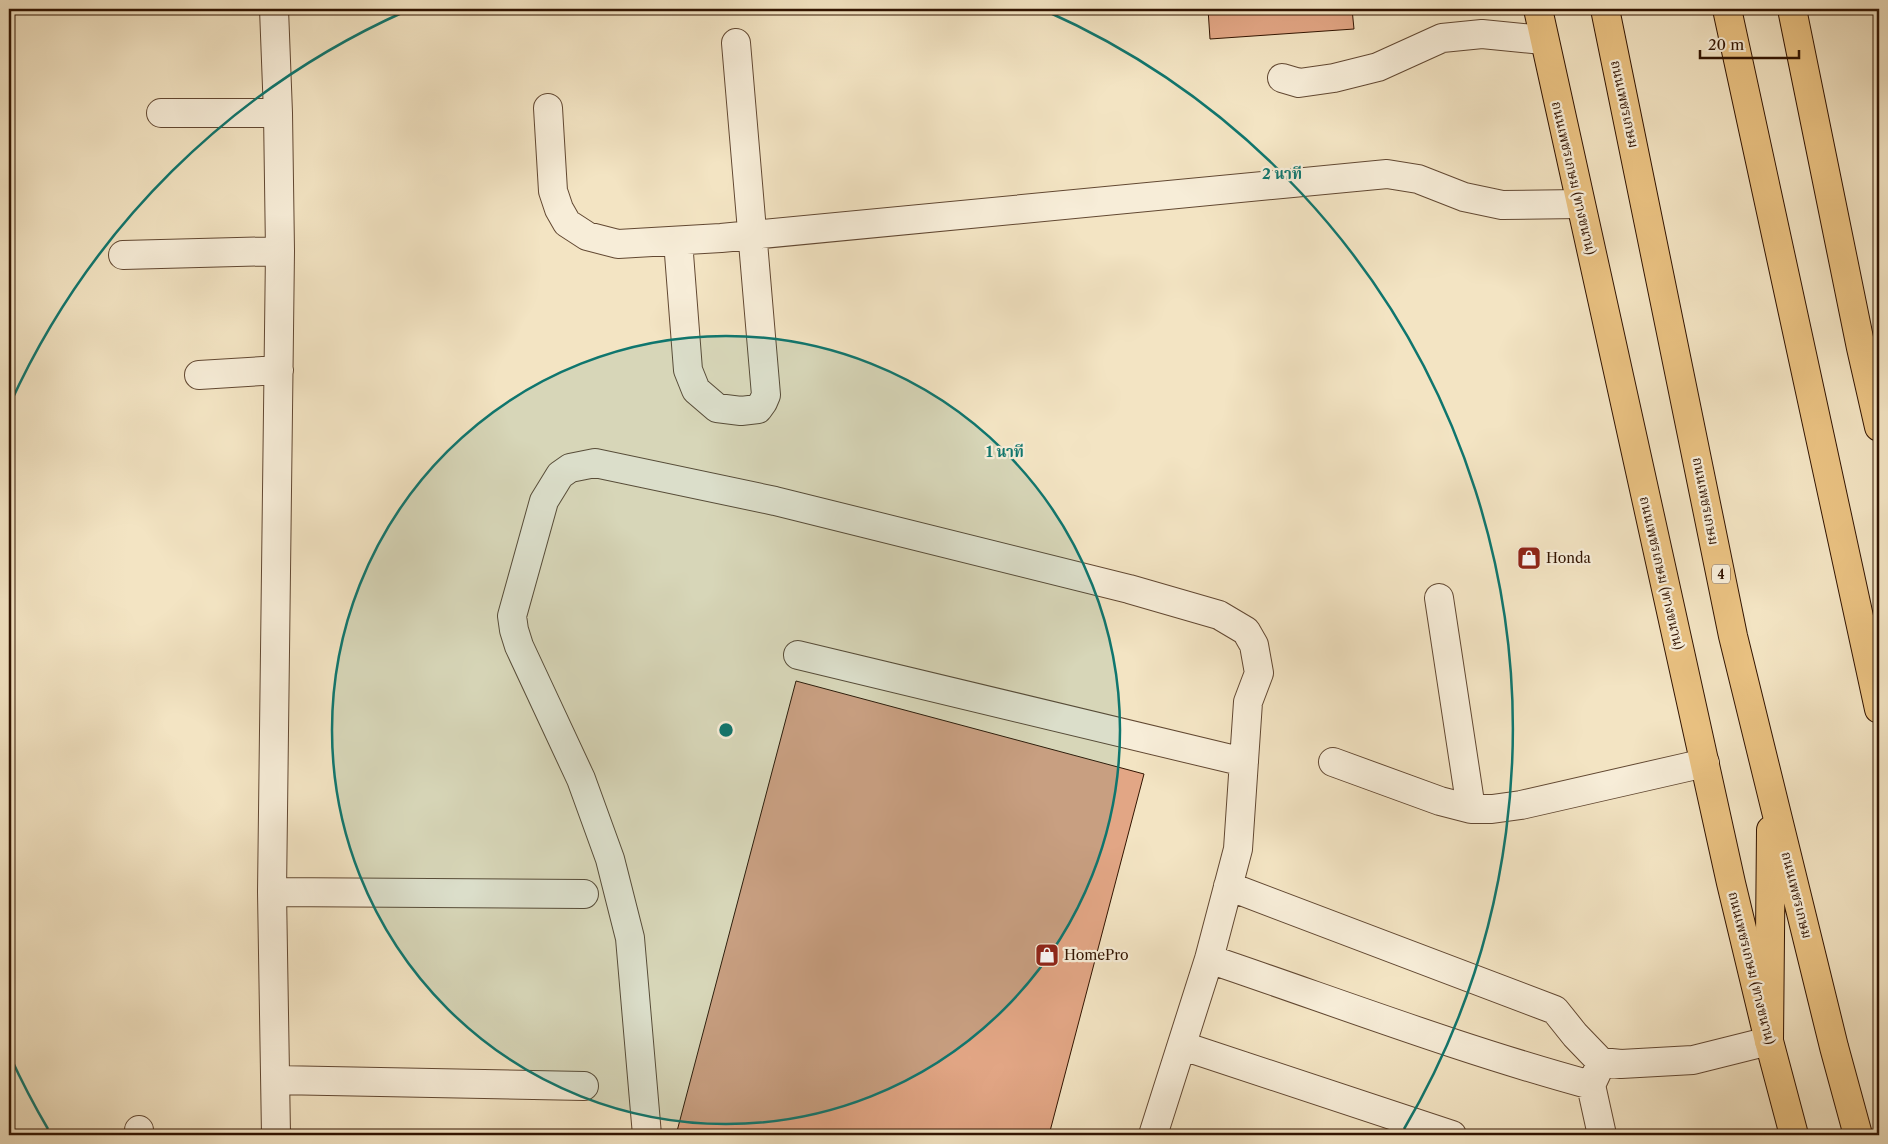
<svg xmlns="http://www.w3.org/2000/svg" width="1888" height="1144" font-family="'Libre Caslon Text','Noto Serif Thai',serif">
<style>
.building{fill:#e2a685;stroke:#321401}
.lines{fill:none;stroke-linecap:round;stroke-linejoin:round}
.minor-casing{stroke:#624832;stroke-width:30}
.major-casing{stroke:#321401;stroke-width:30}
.highway-casing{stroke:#321401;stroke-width:30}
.minor{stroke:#f7edd8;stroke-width:28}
.major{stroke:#eac282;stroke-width:28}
.highway{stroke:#eac282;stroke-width:28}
.ring{fill:none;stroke:#0f766e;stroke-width:2.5}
.labels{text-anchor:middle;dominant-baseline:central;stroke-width:4.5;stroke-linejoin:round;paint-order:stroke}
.shield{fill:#f7edd8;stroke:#6d5542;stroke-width:1}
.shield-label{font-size:12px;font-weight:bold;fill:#321401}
.street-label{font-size:14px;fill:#321401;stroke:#f7edd8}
.poi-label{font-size:14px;fill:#321401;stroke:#f7edd8;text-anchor:start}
.centre{fill:#0f766e;stroke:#f7edd8;stroke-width:2.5}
.ring-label{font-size:15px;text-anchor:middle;font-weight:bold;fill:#0f766e;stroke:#f7edd8;stroke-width:4.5;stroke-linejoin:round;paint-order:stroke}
</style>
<rect width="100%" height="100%" fill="#f3e4c3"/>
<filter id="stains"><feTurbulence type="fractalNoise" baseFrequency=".004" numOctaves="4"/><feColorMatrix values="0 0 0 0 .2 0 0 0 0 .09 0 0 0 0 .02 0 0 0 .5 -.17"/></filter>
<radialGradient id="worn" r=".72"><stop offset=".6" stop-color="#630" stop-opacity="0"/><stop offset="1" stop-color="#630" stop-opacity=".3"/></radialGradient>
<path class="building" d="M1208,9H1352L1354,29L1210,39Z
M796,681L1144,774L1049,1135H676Z"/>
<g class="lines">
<g class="minor-casing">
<path id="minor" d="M274,9L278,113L280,251L272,892L276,1135
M1282,78L1299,83L1334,78L1378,67L1442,38L1482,34L1543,40
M548,108L553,191L559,209L567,223L587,236L618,244L721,238L1387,174L1418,179L1464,197L1502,205L1580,204
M161,113H278
M678,241L688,370L696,390L717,408L741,411L758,409L763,402L766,395L736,43
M123,255L280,251
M199,375L279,370
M1439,598L1471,809
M798,655L1244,762
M1333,762L1440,801L1471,809H1492L1521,805L1705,763
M1228,886L1555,1010L1575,1035L1601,1062L1621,1064L1693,1060L1769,1041
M272,892L584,894
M1209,959C1336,1002 1462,1050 1591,1085
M1183,1046L1452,1135
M1599,1068L1591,1085L1602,1135
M276,1080L584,1086
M139,1130V1135
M647,1135L630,938L610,859L581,779L519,646L514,630L512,616L544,501L560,475L570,468L595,463L775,501L1129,589L1219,615L1246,631L1254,645L1259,673L1248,702L1238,849L1209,959L1153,1135"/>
</g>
<g class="major-casing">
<path id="major" d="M1538,9L1731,883L1769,1041L1794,1135
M1792,9L1861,348L1879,427"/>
</g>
<g class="highway-casing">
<path id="highway" d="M1605,9L1733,636L1834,1047L1858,1135
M1727,9L1879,709
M1769,1041L1771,830"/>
</g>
<use href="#minor" class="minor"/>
<use href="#major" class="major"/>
<use href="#highway" class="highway"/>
</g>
<circle cx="726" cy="730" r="394" fill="#0f766e" fill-opacity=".12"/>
<g class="ring">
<circle cx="726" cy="730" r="394"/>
<path d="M48 1129A787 787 0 0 1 10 1056M10 404A787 787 0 0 1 406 11M1046 11A787 787 0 0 1 1404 1129"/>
</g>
<defs>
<g id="shop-square" transform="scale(1.25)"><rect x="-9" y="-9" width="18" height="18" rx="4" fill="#8f2418" stroke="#f7edd8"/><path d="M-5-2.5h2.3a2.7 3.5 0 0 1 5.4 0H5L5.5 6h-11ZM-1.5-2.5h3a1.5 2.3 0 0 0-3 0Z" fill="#fff"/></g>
</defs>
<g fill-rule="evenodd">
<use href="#shop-square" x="1529" y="558"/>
<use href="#shop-square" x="1047" y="955"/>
</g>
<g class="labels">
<rect class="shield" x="1712" y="564.5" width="18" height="19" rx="4"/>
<g class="shield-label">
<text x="1721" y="574">4</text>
</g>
<g class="street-label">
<text transform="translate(1625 104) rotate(78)">ถนนเพชรเกษม</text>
<text transform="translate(1574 178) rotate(77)">ถนนเพชรเกษม (ทางขนาน)</text>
<text transform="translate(1706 501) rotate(79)">ถนนเพชรเกษม</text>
<text transform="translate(1662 573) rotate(77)">ถนนเพชรเกษม (ทางขนาน)</text>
<text transform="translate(1797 895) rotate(76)">ถนนเพชรเกษม</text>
<text transform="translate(1752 968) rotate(76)">ถนนเพชรเกษม (ทางขนาน)</text>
</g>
<g class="poi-label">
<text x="1546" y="558">Honda</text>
<text x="1064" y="955">HomePro</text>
</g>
</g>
<circle cx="726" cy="730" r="8" class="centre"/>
<g class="ring-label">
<text x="1282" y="179">2 นาที</text>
<text x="1005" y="457">1 นาที</text>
</g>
<rect width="1888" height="1144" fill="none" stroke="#f3e4c3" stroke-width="30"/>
<rect x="10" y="10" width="1868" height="1124" fill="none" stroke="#321401" stroke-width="2.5"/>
<rect x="15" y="15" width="1858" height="1114" fill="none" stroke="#321401"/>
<path d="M1700 50v8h99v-8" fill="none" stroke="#321401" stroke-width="2.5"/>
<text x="1708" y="50" font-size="15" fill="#321401" stroke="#f7edd8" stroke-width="4" paint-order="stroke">20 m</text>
<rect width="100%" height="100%" filter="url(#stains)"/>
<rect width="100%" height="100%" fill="url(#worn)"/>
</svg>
